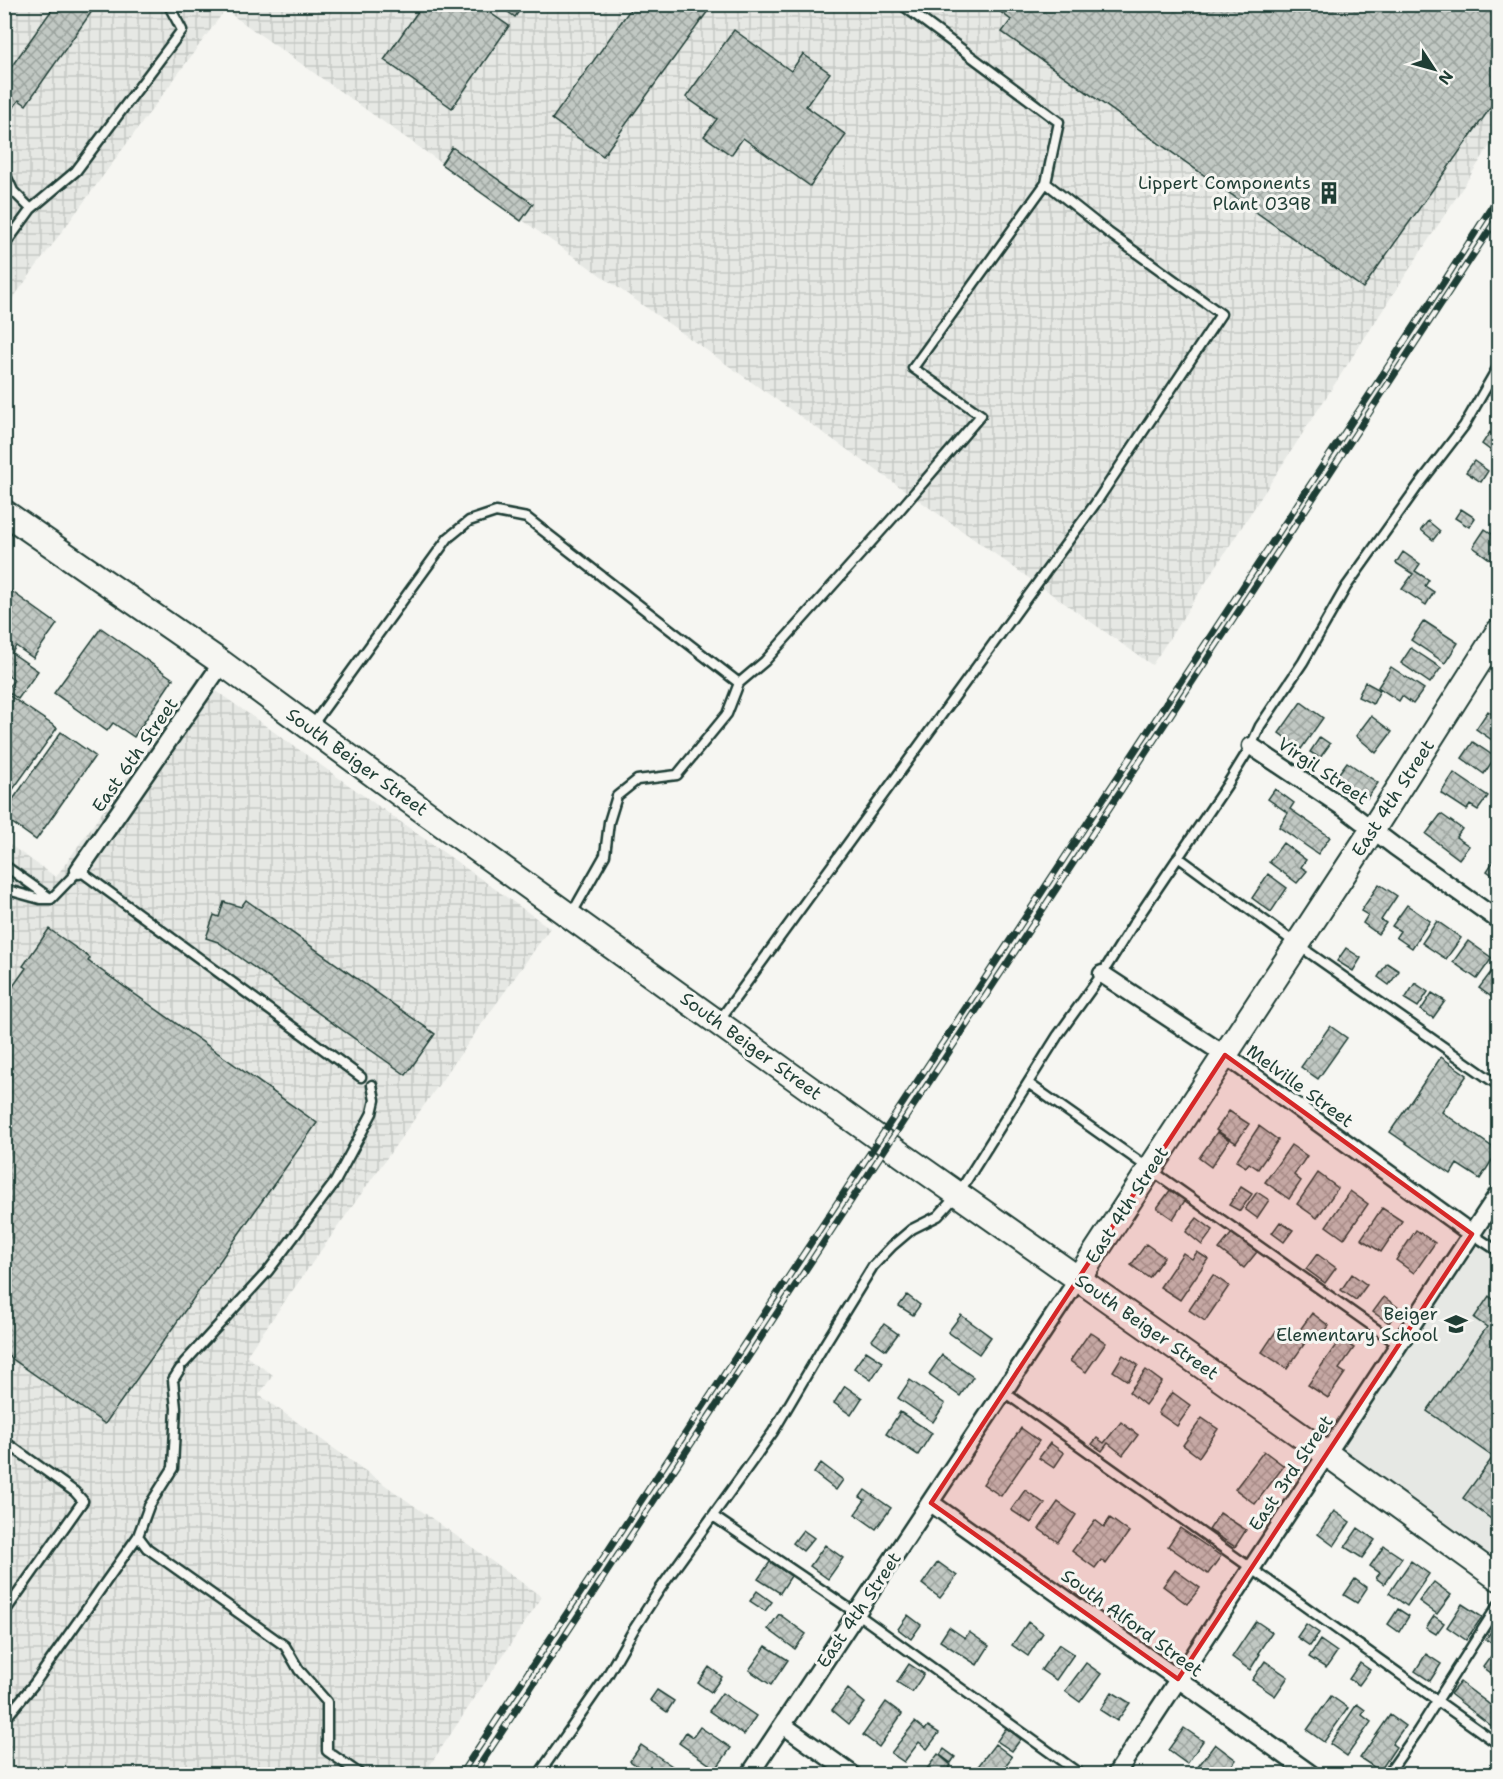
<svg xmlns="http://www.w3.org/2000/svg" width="1503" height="1779" font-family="'Shantell Sans',sans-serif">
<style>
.built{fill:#e6e8e4}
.industrial{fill:url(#industrial-grid)}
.building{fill:url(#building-cross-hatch);stroke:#1f3d34;stroke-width:1.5}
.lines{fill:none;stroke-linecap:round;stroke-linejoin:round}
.lane-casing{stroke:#1f3d34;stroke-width:13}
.street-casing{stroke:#1f3d34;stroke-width:21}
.secondary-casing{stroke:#1f3d34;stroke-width:28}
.lane{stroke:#f6f6f2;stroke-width:8}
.street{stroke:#f6f6f2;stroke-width:16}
.secondary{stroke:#f6f6f2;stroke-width:24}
.rail-casing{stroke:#1f3d34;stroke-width:7}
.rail{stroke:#f6f6f2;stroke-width:4.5;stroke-dasharray:14;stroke-linecap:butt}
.marked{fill:#d62828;fill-opacity:0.2;stroke:#d62828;stroke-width:4.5;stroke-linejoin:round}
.labels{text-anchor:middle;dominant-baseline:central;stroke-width:6;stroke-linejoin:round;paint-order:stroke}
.poi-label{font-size:18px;fill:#1f3d34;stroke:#f6f6f2;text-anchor:end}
.street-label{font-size:18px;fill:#1f3d34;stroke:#f6f6f2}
</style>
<defs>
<pattern id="industrial-grid" width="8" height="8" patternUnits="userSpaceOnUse" patternTransform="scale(1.5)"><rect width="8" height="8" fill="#e6e8e4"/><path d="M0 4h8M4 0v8" fill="none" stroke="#c5c8c4"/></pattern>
<pattern id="building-cross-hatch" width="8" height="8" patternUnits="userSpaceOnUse" patternTransform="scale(1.5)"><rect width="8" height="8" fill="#c1c8c3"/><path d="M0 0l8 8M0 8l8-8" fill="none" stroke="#9ca49f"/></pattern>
</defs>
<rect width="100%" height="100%" fill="#f6f6f2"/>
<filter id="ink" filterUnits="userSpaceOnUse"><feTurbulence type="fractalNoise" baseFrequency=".0167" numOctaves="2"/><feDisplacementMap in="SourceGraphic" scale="12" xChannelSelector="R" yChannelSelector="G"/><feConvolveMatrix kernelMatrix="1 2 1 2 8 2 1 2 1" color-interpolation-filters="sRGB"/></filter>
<g filter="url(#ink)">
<path class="built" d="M1498,1194V1578L1327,1454Z"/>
<path class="industrial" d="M5,5H1498V133L1152,665L225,10L5,309Z
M198,678L550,928L246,1356L273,1375L259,1395L542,1597L424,1774H5L4,841L56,877Z"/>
<path class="building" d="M56,4H97L26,105L19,100L4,121V77Z
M423,4H477L509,26L452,108L384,60Z
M497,4H524L515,17Z
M634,4H713L603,156L552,119Z
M990,4H1498V97L1363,288L1002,32L1011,20Z
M734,30L791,71L803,54L830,73L806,106L846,135L810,186L743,138L731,155L704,136L717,119L686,97Z
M452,147L533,204L521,221L441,164Z
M1490,432L1498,438V456L1482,444Z
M1474,461L1488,471L1481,482L1466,472Z
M1461,509L1475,518L1469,527L1455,518Z
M1428,521L1440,531L1433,540L1421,530Z
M1485,529L1498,538V565L1473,547Z
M1403,552L1420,564L1415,571L1429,580L1425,586L1434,592L1426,605L1402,589L1413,574L1396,563Z
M4,586L57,624L33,658L16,646L12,653L38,671L18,699L6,690L14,680L4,673Z
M1424,621L1458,643L1445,663L1411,640Z
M101,628L173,679L134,737L113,723L107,731L54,693Z
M1411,648L1441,668L1430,683L1401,663Z
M1391,667L1424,689L1413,704L1402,696L1399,701L1378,687Z
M1365,682L1380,690L1373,704L1358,697Z
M4,692L57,728L4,802Z
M1301,702L1323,718L1301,749L1279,733Z
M1488,711L1498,719V744L1476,729Z
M1371,716L1392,732L1376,753L1356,736Z
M61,732L95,756L36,840L4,817V812Z
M1320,737L1330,744L1320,758L1310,752Z
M1473,742L1495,757L1484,774L1462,758Z
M1347,762L1378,783L1367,798L1336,777Z
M1454,773L1488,796L1478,810L1470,805L1467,810L1441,793Z
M1275,789L1294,803L1290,809L1330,837L1318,854L1279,827L1288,813L1268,799Z
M1441,814L1462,829L1456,837L1469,846L1459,859L1426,834Z
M1283,843L1306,860L1301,867L1307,871L1297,883L1269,862Z
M1498,854V879L1487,871Z
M1268,874L1287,888L1271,912L1252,898Z
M1379,884L1397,896L1381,920L1386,923L1378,934L1363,923L1368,915L1361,911Z
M246,900L435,1034L406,1075L218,942L206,938L214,915L219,917L224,902L241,907Z
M1407,905L1430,921L1412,948L1396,937L1400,931L1392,926Z
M1437,921L1461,938L1446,959L1422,943Z
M49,929L90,958L88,961L317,1123L105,1424L4,1353V999L26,968L23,966Z
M1468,941L1492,958L1477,979L1453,962Z
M1346,948L1361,958L1353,971L1337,961Z
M1387,963L1399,971L1389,985L1378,977Z
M1498,963V991L1493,998L1479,988Z
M1415,983L1428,992L1418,1007L1405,999Z
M1432,993L1445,1001L1433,1018L1421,1010Z
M1330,1026L1347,1038L1318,1079L1301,1067Z
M1441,1057L1467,1075L1442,1112L1498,1151L1480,1179L1457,1164L1451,1174L1390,1132Z
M1229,1111L1249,1124L1236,1143L1216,1130Z
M1259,1126L1278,1140L1258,1169L1249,1163L1246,1167L1236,1161Z
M1217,1132L1229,1140L1211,1167L1199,1158Z
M1291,1145L1307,1156L1294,1175L1301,1181L1289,1199L1265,1182Z
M1318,1173L1338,1188L1317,1218L1297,1204Z
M1241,1187L1252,1194L1240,1211L1229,1205Z
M1171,1189L1186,1199L1173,1219L1157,1208Z
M1350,1191L1368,1204L1344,1239L1326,1226Z
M1257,1192L1269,1200L1257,1218L1245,1209Z
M1382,1208L1402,1221L1381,1252L1361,1239Z
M1197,1218L1213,1230L1202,1245L1186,1232Z
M1280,1222L1293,1230L1284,1242L1272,1233Z
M1416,1230L1435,1243L1414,1273L1396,1260Z
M1232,1233L1257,1252L1244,1268L1219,1249Z
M1146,1244L1164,1257L1149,1278L1131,1265Z
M1197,1252L1208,1259L1180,1300L1160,1287L1183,1253L1192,1259Z
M1317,1254L1336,1268L1325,1283L1306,1269Z
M1352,1274L1367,1285L1356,1300L1341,1290Z
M1213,1275L1229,1286L1205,1321L1189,1310Z
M907,1295L920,1305L913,1315L899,1306Z
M1489,1296L1498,1303V1524L1463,1498L1493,1457L1427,1411L1487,1327L1474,1318Z
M1384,1297L1399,1308L1389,1323L1373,1312Z
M1312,1313L1329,1326L1317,1343L1299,1331Z
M961,1315L991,1337L979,1354L948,1332Z
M884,1324L898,1334L886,1350L872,1340Z
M1280,1325L1305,1343L1287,1369L1262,1352Z
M1090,1332L1106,1343L1086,1372L1070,1361Z
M1340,1339L1354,1348L1339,1369L1345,1373L1328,1398L1308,1385Z
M866,1351L883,1362L871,1380L854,1368Z
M942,1355L973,1377L960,1396L929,1374Z
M1123,1355L1138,1365L1128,1381L1113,1371Z
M1146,1370L1162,1382L1145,1405L1129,1392Z
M910,1380L945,1404L933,1422L898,1398Z
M845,1386L862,1398L851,1415L834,1403Z
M1172,1392L1191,1406L1177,1426L1158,1413Z
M900,1412L932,1433L918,1455L886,1434Z
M1202,1418L1218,1429L1199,1457L1183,1445Z
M1121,1422L1138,1435L1123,1455L1108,1443L1102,1451L1092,1444L1097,1438L1104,1443Z
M1021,1428L1039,1441L1001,1496L983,1484Z
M1050,1443L1064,1453L1054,1468L1039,1458Z
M1264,1451L1284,1466L1255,1504L1235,1489Z
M821,1463L843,1480L836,1490L814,1473Z
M865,1490L891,1508L876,1529L855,1514L865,1500L860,1497Z
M1025,1490L1045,1504L1031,1523L1011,1510Z
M1058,1502L1076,1515L1058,1542L1039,1529Z
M1334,1511L1350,1522L1334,1546L1318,1534Z
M1220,1513L1246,1530L1235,1547L1209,1530Z
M1110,1518L1129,1532L1106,1564L1101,1560L1095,1568L1072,1551L1095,1520L1104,1527Z
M1180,1528L1221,1556L1208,1574L1168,1546Z
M1358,1528L1375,1540L1362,1558L1345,1547Z
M803,1530L814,1538L803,1551L793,1543Z
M825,1545L843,1558L828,1579L810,1566Z
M1384,1546L1402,1558L1384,1584L1376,1578L1380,1573L1370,1566Z
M1411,1561L1429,1574L1407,1606L1389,1593Z
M770,1562L791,1576L780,1593L758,1579Z
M938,1562L957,1576L940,1598L922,1584Z
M1175,1570L1200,1588L1187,1604L1163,1586Z
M1355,1579L1367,1588L1357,1603L1344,1595Z
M1434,1582L1451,1595L1437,1614L1419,1601Z
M757,1591L772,1602L765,1611L750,1601Z
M1462,1604L1482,1617L1466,1640L1447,1627Z
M1398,1609L1409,1616L1399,1632L1388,1624Z
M779,1614L806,1634L795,1649L768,1629Z
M908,1615L921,1625L911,1639L898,1629Z
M1434,1616L1444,1623L1436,1634L1426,1628Z
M1256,1621L1272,1632L1258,1653L1260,1654L1250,1670L1232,1657Z
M1028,1622L1043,1633L1028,1656L1012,1645Z
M1306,1624L1319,1633L1310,1646L1297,1637Z
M1496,1624L1498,1626V1648L1486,1639Z
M949,1627L965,1638L969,1632L989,1646L977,1665L940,1641Z
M1320,1640L1337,1652L1326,1668L1309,1657Z
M1059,1644L1074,1654L1056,1680L1041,1670Z
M766,1646L788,1660L771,1685L749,1670Z
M1497,1648L1498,1649V1678L1483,1667Z
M1426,1654L1441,1664L1430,1681L1415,1671Z
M1265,1661L1288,1677L1275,1696L1252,1680Z
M1086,1663L1101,1674L1080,1702L1065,1691Z
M1360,1663L1370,1670L1359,1685L1349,1679Z
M909,1664L924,1674L912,1692L897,1682Z
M709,1667L722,1677L711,1692L698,1683Z
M1460,1682L1497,1710L1498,1708V1731L1450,1694Z
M848,1689L865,1703L849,1724L832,1710Z
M657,1690L674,1701L667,1712L650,1700Z
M1112,1692L1130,1703L1117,1721L1100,1710Z
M722,1693L756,1716L744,1735L709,1711Z
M1331,1696L1348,1708L1324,1742L1307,1730Z
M886,1702L902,1714L879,1747L863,1735Z
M1357,1704L1365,1710L1362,1715L1371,1722L1347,1756L1330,1744Z
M1390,1715L1405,1726L1392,1744L1396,1747L1380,1771L1360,1758Z
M915,1722L925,1730L928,1726L939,1733L927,1749L919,1742L904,1762L891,1753Z
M700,1727L731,1748L716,1769L679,1743L686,1732L693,1737Z
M1006,1728L1021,1739L1012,1751L997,1741Z
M1184,1728L1203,1741L1187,1764L1168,1750Z
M995,1744L1012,1757L999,1774H991L979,1765Z
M1215,1744L1236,1760L1225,1774H1206L1197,1768Z
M641,1745L681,1772L679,1774H649L630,1761Z
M944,1749L955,1757L951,1763L940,1755Z
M938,1754L951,1765L944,1774H932L926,1770Z
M1245,1767L1256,1774H1239Z"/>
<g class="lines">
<g class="lane-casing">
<path id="lane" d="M4,171L13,191L31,209L4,246
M31,209L76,171L182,30L168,4
M739,683L765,661L898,512L981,415L913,368L1046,183
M311,727L448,538L469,521L496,512L527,518L739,683L727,714L677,775L637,780L617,796L609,822L605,855L571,915
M1178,857L1298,945L1498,1085
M4,865L50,898
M4,889L40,899H51L79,870L361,1077
M718,1022L1095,504L1221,314L1109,233L1046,183L1059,122L901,4
M1028,1083L1399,1345
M1472,1234L1498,1251
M184,1363L268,1271L335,1182L372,1113L375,1100L372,1085
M180,1369L173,1380L176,1408L173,1468L149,1506L138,1536L147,1548L285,1646L299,1670L327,1702V1751L360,1774
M1004,1392L1498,1744
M4,1441L75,1492L83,1501L4,1613
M713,1516L856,1613L1080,1774
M4,1716L10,1713L34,1684L138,1536
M539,1774L607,1676L634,1629L660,1589L773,1432L823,1347L873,1266L892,1246L912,1229L938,1216L958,1194L1058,1035L1102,974L1132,926L1227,785L1251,746L1260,726L1303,662L1346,587L1418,486L1464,426L1498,367
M1388,1774L1418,1731L1498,1605"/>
</g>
<g class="street-casing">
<path id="street" d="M1251,746L1344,808L1394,846L1498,920
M79,870L222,663
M1102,974L1225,1055L1472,1234
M931,1503L1311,1774
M783,1725L852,1774
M750,1774L1078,1279
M1116,1774L1498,1194"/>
</g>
<g class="secondary-casing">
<path id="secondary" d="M4,512L222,663L404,797L888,1145L1327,1454L1498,1578
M1078,1279L1373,829L1498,632"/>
</g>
<use href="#lane" class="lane"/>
<use href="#street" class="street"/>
<use href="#secondary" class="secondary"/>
<g class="rail-casing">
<path id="rail" d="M461,1774L1445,280L1498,197
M474,1774L1498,217"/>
</g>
<use href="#rail" class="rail"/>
</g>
</g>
<path class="marked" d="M1225,1055L1472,1234L1178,1679L931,1503Z"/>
<defs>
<g id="building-bare" transform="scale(1.8)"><path d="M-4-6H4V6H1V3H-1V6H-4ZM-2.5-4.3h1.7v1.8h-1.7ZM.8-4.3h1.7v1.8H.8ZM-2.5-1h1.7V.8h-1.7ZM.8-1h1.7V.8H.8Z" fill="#1f3d34" stroke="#f6f6f2" stroke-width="2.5" paint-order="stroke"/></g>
<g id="school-bare" transform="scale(1.8)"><path d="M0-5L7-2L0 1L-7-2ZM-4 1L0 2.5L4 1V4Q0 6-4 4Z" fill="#1f3d34" stroke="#f6f6f2" stroke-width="2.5" paint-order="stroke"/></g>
</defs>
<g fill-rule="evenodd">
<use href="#building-bare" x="1329" y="193"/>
<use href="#school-bare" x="1456" y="1324"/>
</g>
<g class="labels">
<g class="poi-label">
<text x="1311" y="183">Lippert Components<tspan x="1311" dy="21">Plant 039B</tspan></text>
<text x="1438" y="1314">Beiger<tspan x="1438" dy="21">Elementary School</tspan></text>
</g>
<g class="street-label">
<text transform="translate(135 755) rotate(-55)">East 6th Street</text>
<text transform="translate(357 762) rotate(36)">South Beiger Street</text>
<text transform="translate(1323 771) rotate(34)">Virgil Street</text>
<text transform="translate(1393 798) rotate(-57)">East 4th Street</text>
<text transform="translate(751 1046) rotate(36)">South Beiger Street</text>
<text transform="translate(1300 1086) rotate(36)">Melville Street</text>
<text transform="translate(1127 1205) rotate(-57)">East 4th Street</text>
<text transform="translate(1147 1327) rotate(35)">South Beiger Street</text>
<text transform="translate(1291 1473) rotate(-56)">East 3rd Street</text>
<text transform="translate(859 1610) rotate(-56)">East 4th Street</text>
<text transform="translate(1132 1623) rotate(36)">South Alford Street</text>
</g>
</g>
<rect width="1503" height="1779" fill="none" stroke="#f6f6f2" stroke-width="24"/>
<rect x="12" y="12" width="1479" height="1755" fill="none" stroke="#1f3d34" stroke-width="2" filter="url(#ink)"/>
<g transform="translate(1434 69) rotate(126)" stroke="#f6f6f2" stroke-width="4.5" paint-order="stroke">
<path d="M0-4.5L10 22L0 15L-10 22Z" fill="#1f3d34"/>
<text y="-9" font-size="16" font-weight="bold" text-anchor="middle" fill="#1f3d34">N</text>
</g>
</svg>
